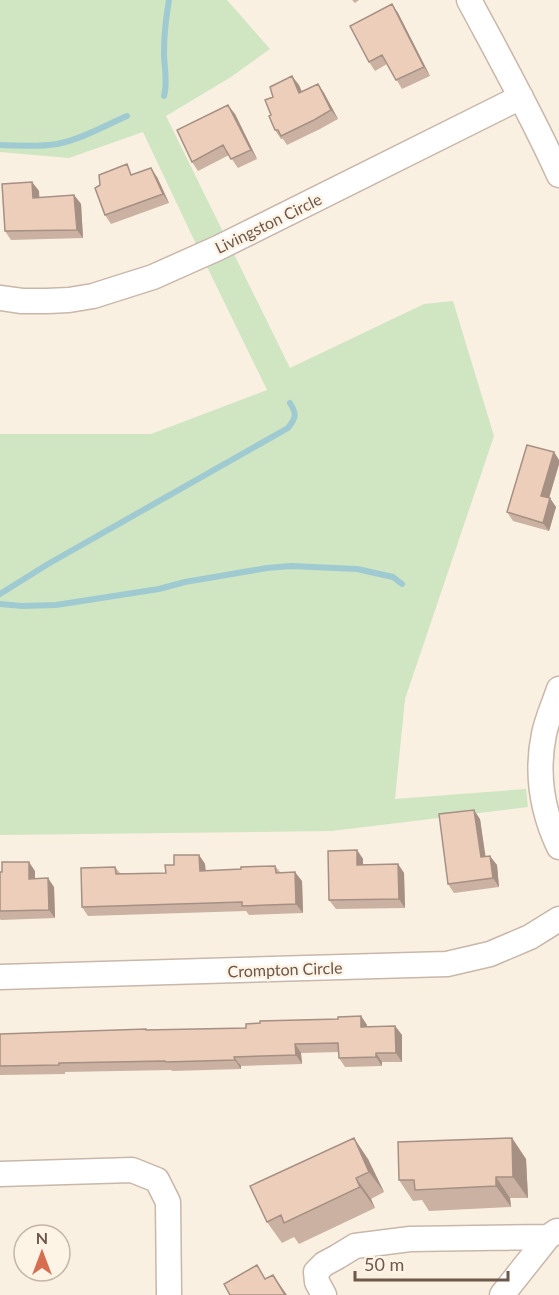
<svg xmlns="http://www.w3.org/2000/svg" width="559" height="1295" font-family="Lato,sans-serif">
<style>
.green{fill:#d0e5c1}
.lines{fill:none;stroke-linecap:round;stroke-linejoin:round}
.stream{stroke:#9fcad1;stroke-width:6}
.minor-casing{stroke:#c8b7aa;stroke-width:27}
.minor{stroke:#fff;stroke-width:24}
.wall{fill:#cbb1a1}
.shaded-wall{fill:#a59083}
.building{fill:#eccebb;stroke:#a59083;stroke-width:1.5}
.labels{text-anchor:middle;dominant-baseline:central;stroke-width:5;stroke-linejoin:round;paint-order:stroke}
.street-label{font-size:16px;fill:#6e574b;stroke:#fdf4e6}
</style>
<rect width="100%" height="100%" fill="#f9f0e1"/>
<path class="green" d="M0,0H227L270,49L231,77L166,116L290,368L424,304L453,301L494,436L405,699L395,799L526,789L528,807L332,831L0,835V434H151L267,390L195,242L143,132L69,158L0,152Z"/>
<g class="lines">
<path class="stream" d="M164,96C168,82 164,67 164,53C164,35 166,17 169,0
M0,145C19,146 38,147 57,144C82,139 104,126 127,116
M0,594L48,564L288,428C296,418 297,414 290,403
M0,604L22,606L56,605L159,589L185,582L267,568L291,566L357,569L393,577L402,584"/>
<g class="minor-casing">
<path id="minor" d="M469,0C500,58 532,115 559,175
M0,298L22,301H47L69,300L93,296L153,277L218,248L521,97
M559,689C554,704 547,719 544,734C536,773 542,811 559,847
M0,977L447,964L490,954L530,937L559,919
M0,1174L132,1170L157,1180L168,1202L169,1295
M324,1295L317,1282L316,1272L324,1264L337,1257L355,1246L410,1239L548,1237
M502,1295L548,1237L557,1231"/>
</g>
<use href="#minor" class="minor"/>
</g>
<path class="wall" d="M352,0H359L355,3Z
M392,4L398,13L430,76L402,89L387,64L375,71L369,62Z
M318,84L324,93L338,119L320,129L287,145L283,139H281L275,130L271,115L299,85L301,92Z
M235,114L257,159L238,168L229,155L198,171L192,162Z
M134,174L157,177L169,203L111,224L105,215Z
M32,182L39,191V198L74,195L81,204L83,238L11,240L5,231Z
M554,452L559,460V464L549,498L556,507L549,531L513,521L507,512Z
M480,819L485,857L497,865L499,887L454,893L448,884Z
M357,850L363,859V865L398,864L404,873L405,908L336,909L329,900Z
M199,855L205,864L206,871L241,869L275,866L280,872L302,881L303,913L249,915L246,911L88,916L82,907L115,867L120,873H166L174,865Z
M35,871V879L54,887L55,918L1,920L0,919V911Z
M361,1016L367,1025V1027L395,1026L402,1035V1062H382V1066L345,1067L339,1058V1052L301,1053L302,1064L241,1066V1069L172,1071L171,1070L65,1072V1074L0,1075V1034L146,1029L147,1030L246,1028L338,1019Z
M512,1138L526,1159L528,1198H510L511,1207L429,1211L422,1200L413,1201L399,1180Z
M368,1159L384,1192L371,1199L375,1208L299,1244L294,1237L282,1243L267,1222Z"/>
<path class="shaded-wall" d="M392,4L398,13L430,76L424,67Z
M292,76L299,85L306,101L299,93Z
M318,84L324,93L338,119L331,110Z
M228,105L235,114L257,159L251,150Z
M151,168L157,177L169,203L163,194Z
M32,182L39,191L40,207L33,198Z
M74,195L81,204L83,238L77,230Z
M554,452L559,460V464L547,505L541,496Z
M550,498L556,507L549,531L543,523Z
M474,810L480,819L487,866L481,857Z
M357,850L363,859V874L357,865Z
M199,855L205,864L206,880L200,871Z
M490,856L497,865L499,887L493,878Z
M29,862L35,871V888L29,879Z
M398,864L404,873L405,908L399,899Z
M295,872L302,881L303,913L296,904Z
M48,878L54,887L55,918L49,910Z
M361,1016L367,1025V1036L361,1027Z
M395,1026L402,1035V1062L396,1053Z
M295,1044L301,1053L302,1064L296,1055Z
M376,1053L382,1062V1066L376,1057Z
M234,1057L241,1066V1069L235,1060Z
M354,1138L368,1159L384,1192L369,1172Z
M512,1138L526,1159L528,1198L513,1177Z
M496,1177L510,1198L511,1207L496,1186Z
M356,1178L371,1199L375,1208L360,1187Z
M273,1275L287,1295H285Z"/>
<path class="building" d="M392,4L424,67L396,80L382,55L369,62L350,26Z
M292,76L299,93L318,84L331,110L314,120L281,136L278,130H275L269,116L271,115L265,100L273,97L270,87Z
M228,105L251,150L231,159L223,145L192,162L177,130Z
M127,164L131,175L151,168L163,194L105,215L95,188L100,185L99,175Z
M32,182L33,198L74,195L77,230L5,231L2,184Z
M527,445L554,452L541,496L550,498L543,523L507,512Z
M474,810L481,857L490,856L493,878L448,884L439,814Z
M357,850V865L398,864L399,899L329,900L328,851Z
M174,855H199L200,871L241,869V867L275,866L276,873L295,872L296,904L242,906V902L82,907L81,868L115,867L116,874L166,873L165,865H174Z
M2,862H29V879L48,878L49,910L0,911V872H2Z
M361,1016V1027L395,1026L396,1053H376V1057L339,1058L338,1043L295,1044L296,1055L234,1057L235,1060L166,1062L165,1061L59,1063V1065L0,1066V1034L146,1029V1030L246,1028V1024L260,1023V1021L338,1019V1017Z
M354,1138L369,1172L356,1178L360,1187L284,1223L281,1215L267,1222L250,1186Z
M512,1138L513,1177H496V1186L415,1190L414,1180H399L398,1142Z
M257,1265L265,1279L273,1275L285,1295H230L224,1284Z"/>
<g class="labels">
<g class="street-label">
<text transform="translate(268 223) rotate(-26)">Livingston Circle</text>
<text transform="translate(285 969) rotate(-2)">Crompton Circle</text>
</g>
</g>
<g transform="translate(42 1253)"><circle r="28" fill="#fdf4e6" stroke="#c4b5a8" stroke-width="1.5"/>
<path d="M0-4.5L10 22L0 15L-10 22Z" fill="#d86e51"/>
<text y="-9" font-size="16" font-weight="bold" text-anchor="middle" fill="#6e574b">N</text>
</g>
<path d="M355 1271v9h153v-9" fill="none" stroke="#6e574b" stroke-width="3"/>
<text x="364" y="1271" font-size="18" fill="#6e574b" stroke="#fdf4e6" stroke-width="4.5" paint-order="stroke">50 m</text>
</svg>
